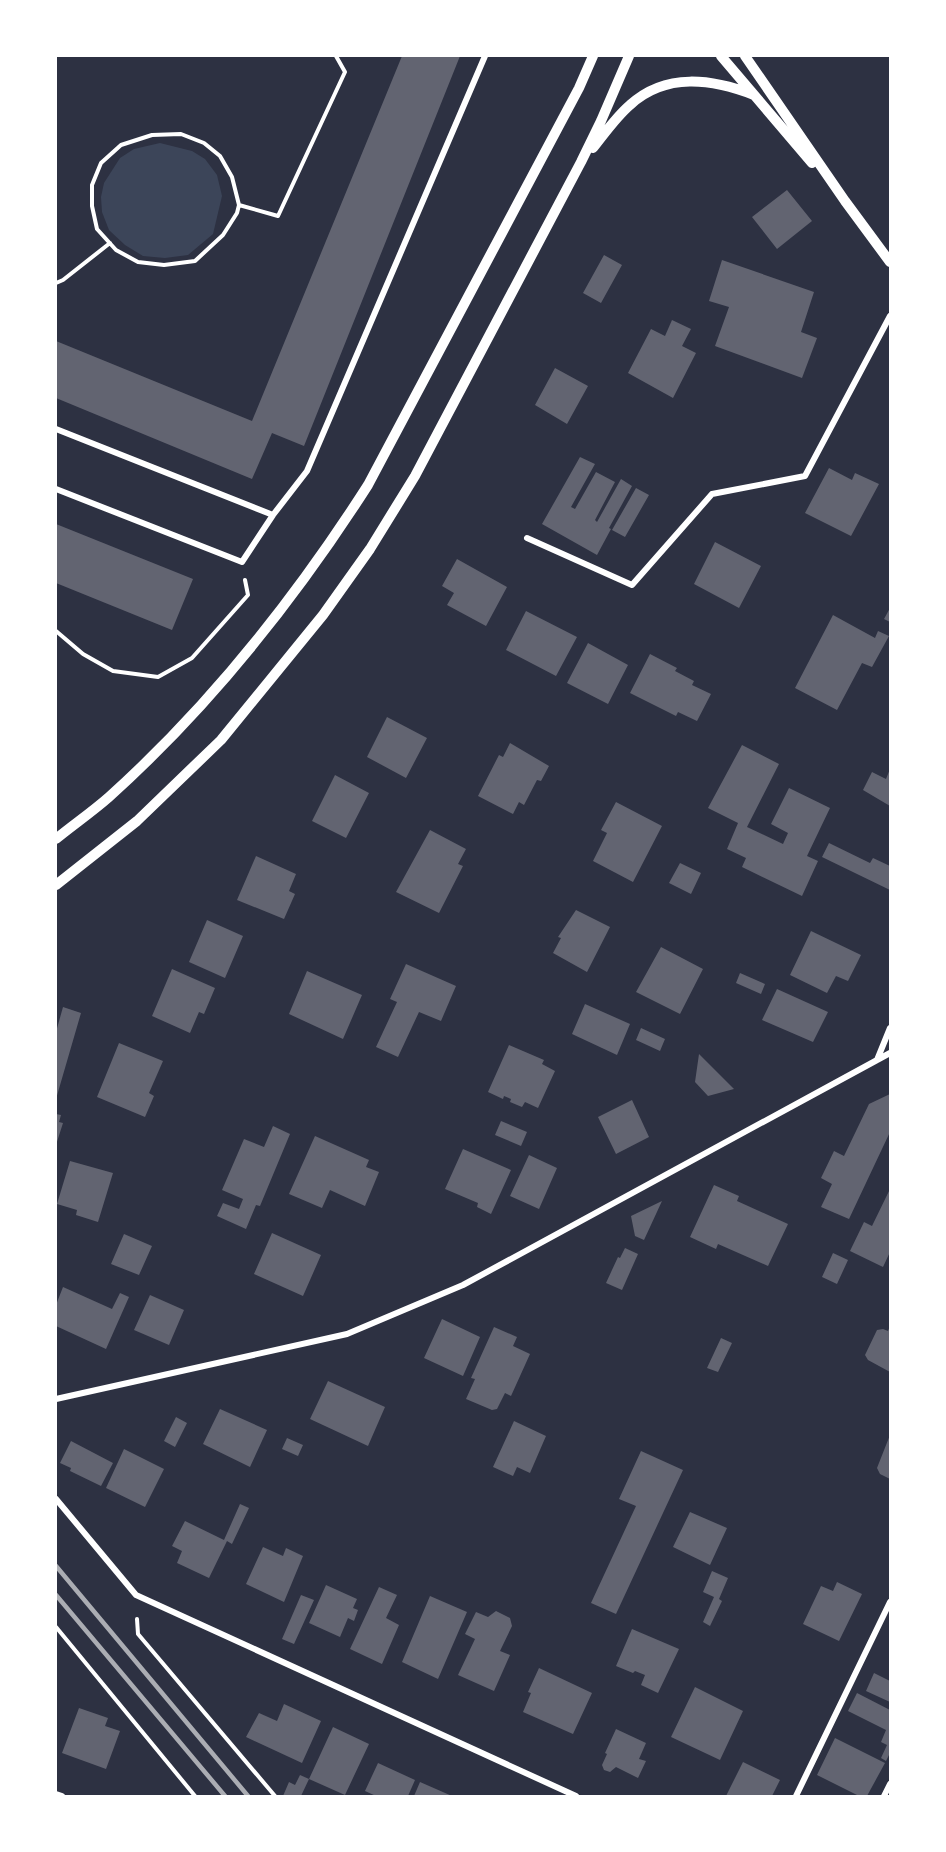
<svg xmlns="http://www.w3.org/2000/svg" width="946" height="1852" font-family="'DejaVu Sans',sans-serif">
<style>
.green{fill:#3c4559}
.building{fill:#626471}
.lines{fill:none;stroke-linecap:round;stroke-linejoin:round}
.path{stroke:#fff;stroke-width:4}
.minor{stroke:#fff;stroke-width:6}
.tertiary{stroke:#fff;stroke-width:10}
.rail{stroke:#abadb3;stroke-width:4.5}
</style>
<rect width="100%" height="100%" fill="#2d3142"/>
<path class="green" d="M160,143L192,151L205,159L217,175L222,196L213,234L188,255L165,258L143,256L125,245L109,230L102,212L101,197L104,183L120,158L134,149Z"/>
<path class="building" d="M402,56H460L304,446L272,433L252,479L56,398V341L252,421Z
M787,190L812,221L777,249L752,217Z
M604,255L622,265L601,303L583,293Z
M722,260L814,292L801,332L817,338L802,378L715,346L729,307L709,301Z
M672,320L691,329L682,346L696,353L673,398L628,373L651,329L665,336Z
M555,368L588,386L567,424L535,405Z
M580,457L595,464L571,507L575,509L596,472L615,482L595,520L597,522L621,479L632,486L609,528L611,529L597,555L542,524Z
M829,468L852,480L855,473L879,484L851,536L805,513Z
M636,488L649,495L625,537L612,530Z
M56,524L193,579L172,630L56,583Z
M715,542L761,566L739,608L694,584Z
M457,559L507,587L486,626L447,605L454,593L442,586Z
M890,608V622L884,619Z
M526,611L577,637L556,676L506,650Z
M833,615L875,638L878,631L889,636L872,667L862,663L837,710L795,688Z
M588,643L628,665L608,704L567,683Z
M650,654L677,668L675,671L694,681L692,685L711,694L697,721L678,712L676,716L630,693Z
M387,717L427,738L406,778L367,757Z
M510,743L549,766L541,781L537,780L524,805L519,802L513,814L478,796L499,755L503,757Z
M742,745L779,764L747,827L783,844L788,833L771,824L789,788L830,808L807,856L818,861L802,896L742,867L746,858L727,849L738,823L708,808Z
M890,769V806L863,790L872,772L886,779Z
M335,775L369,793L346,838L312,821Z
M616,802L662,826L633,882L593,861L607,833L601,830Z
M430,830L466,849L458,864L463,866L439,913L396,892Z
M829,843L870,863L873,858L890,866V890L822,857Z
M256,856L296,874L289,891L295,894L284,919L237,900Z
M680,863L701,873L691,894L669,883Z
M576,910L610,927L587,972L553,953L561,938L558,937Z
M207,920L243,936L225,978L189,962Z
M811,931L861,955L848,981L836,976L827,993L790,975Z
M661,947L703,969L680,1014L636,992Z
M406,964L456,986L441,1021L419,1012L398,1057L376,1047L397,1002L390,999Z
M172,969L215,988L204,1014L199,1012L190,1033L152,1016Z
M307,971L362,995L343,1039L289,1014Z
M740,973L765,984L761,994L736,983Z
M777,989L828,1012L813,1042L762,1020Z
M585,1004L630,1024L617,1055L572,1034Z
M63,1007L81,1013L56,1099V1032Z
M641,1028L665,1039L660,1051L636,1040Z
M119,1043L163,1061L149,1093L154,1096L145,1117L97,1097Z
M509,1045L544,1060L542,1064L555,1071L538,1108L525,1102L522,1107L510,1102L511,1099L504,1096L503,1099L488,1092Z
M699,1054L734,1089L708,1096L695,1082Z
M890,1094V1132L849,1219L821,1207L832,1184L821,1178L834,1151L844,1156L869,1104Z
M632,1100L649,1137L616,1154L598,1117Z
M56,1114L61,1115L59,1122L63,1123L56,1145Z
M501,1121L527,1132L521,1146L495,1135Z
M273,1126L290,1134L260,1206L256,1205L246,1229L217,1216L223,1203L239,1209L243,1199L222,1190L244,1139L264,1147Z
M315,1136L369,1160L366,1167L379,1172L365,1206L330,1190L322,1208L289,1194Z
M463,1149L511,1170L491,1214L477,1207L478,1203L445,1189Z
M529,1155L557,1168L539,1209L510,1196Z
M70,1161L113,1173L98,1222L76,1215L77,1210L57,1204Z
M714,1185L739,1196L737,1201L788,1224L768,1266L718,1244L716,1249L690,1237Z
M890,1189V1252L883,1267L850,1251L864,1222L872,1226Z
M662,1201L644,1240L635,1236L631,1216Z
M272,1233L321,1255L303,1296L254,1274Z
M124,1234L152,1246L139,1275L111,1264Z
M625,1248L638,1254L622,1290L606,1283L618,1257L620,1258Z
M833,1253L848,1260L837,1284L822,1277Z
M63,1287L112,1309L120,1293L129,1297L106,1349L56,1326V1305Z
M150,1295L184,1310L169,1345L134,1330Z
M442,1319L480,1337L463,1376L424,1358Z
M890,1326V1372L868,1360L865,1355L877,1330L883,1329L888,1331Z
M494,1327L517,1337L513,1346L530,1354L511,1396L505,1393L497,1409L492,1410L466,1399L475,1379L471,1378Z
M721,1338L732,1343L718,1372L707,1368Z
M328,1381L385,1407L368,1446L310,1419Z
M220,1409L267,1430L250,1467L203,1444Z
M176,1417L187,1423L175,1447L164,1441Z
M514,1421L546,1436L530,1473L517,1467L513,1476L493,1467Z
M890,1435V1479L880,1474L877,1468Z
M287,1438L303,1445L298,1456L282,1449Z
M71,1441L113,1463L101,1486L70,1471L71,1468L60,1463Z
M124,1449L164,1469L145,1507L106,1488Z
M641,1451L683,1470L616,1614L591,1603L636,1506L619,1499Z
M240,1504L249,1508L232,1544L227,1541L209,1578L177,1563L182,1551L172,1546L185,1521L224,1540Z
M690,1512L727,1528L710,1565L673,1547Z
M263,1547L283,1556L286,1548L303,1556L284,1602L246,1584Z
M712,1571L728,1578L719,1599L722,1601L710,1626L703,1622L714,1597L703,1592Z
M837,1582L862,1594L839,1641L803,1624L821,1586L833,1591Z
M326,1585L357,1599L353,1608L358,1610L354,1621L348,1618L340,1637L309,1623Z
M379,1587L397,1595L386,1618L399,1625L382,1664L350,1649Z
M301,1595L314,1600L294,1644L282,1639Z
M430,1596L467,1612L438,1679L402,1662Z
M496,1611L510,1618L512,1626L500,1651L510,1655L494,1691L458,1675L475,1639L465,1634L476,1612L488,1617Z
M632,1629L679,1649L658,1693L641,1685L645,1675L635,1671L633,1673L616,1666Z
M539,1668L592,1693L573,1734L523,1712L531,1693L528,1692Z
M874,1673L890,1681V1702L866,1691Z
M695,1687L743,1711L720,1760L671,1737Z
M857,1693L890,1710V1753L886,1761L881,1758L887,1745L881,1742L886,1730L848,1711Z
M284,1704L321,1721L302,1763L246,1737L259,1713L277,1721Z
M79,1708L108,1718L105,1726L120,1731L106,1769L62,1753Z
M333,1727L369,1744L345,1795L309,1779L301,1796H283L289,1782L295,1785L300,1775L309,1779Z
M616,1729L646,1743L639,1759L646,1761L638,1778L616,1767L610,1772L604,1770L602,1765L607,1754L605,1753Z
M835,1738L885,1763L867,1796H859L817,1775Z
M743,1762L780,1780L772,1796H726Z
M378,1763L415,1780L408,1796H376L365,1791Z
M420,1782L452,1796H414Z"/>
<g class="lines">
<path class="path" d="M181,134L204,143L220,156L232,177L239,205L237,213L223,235L195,261L164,265L138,262L116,250L97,229L92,206V185L101,163L121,145L152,135Z
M239,205L278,216L345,72L336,56
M56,283L63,280L110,243
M56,631L83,654L113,671L158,677L192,658L248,595L245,580
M137,1619L138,1634L275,1796
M56,1627L195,1796"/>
<path class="minor" d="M56,429L273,515
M56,489L242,562L273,515L307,471L485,56
M527,538L632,585L712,494L805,476L890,316
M877,1060L890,1028
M56,1399L347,1334L463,1285L890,1053
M56,1499L136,1595L576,1796
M56,1794L62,1796
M796,1796L890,1602
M884,1796L890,1784"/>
<path class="tertiary" d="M721,56L812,163
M745,56L845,201L890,262
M593,148C605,133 616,117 630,105C666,72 712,79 754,95
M56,839C73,825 92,812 109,797C210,706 295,599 368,485L579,88L593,56
M56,885L137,821L221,740L323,615L370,549L415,476L581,162L601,121L629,56"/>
<path class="rail" d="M56,1566L248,1796
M56,1595L225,1796"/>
</g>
<rect width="946" height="1852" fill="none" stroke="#ffffff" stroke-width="114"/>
</svg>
